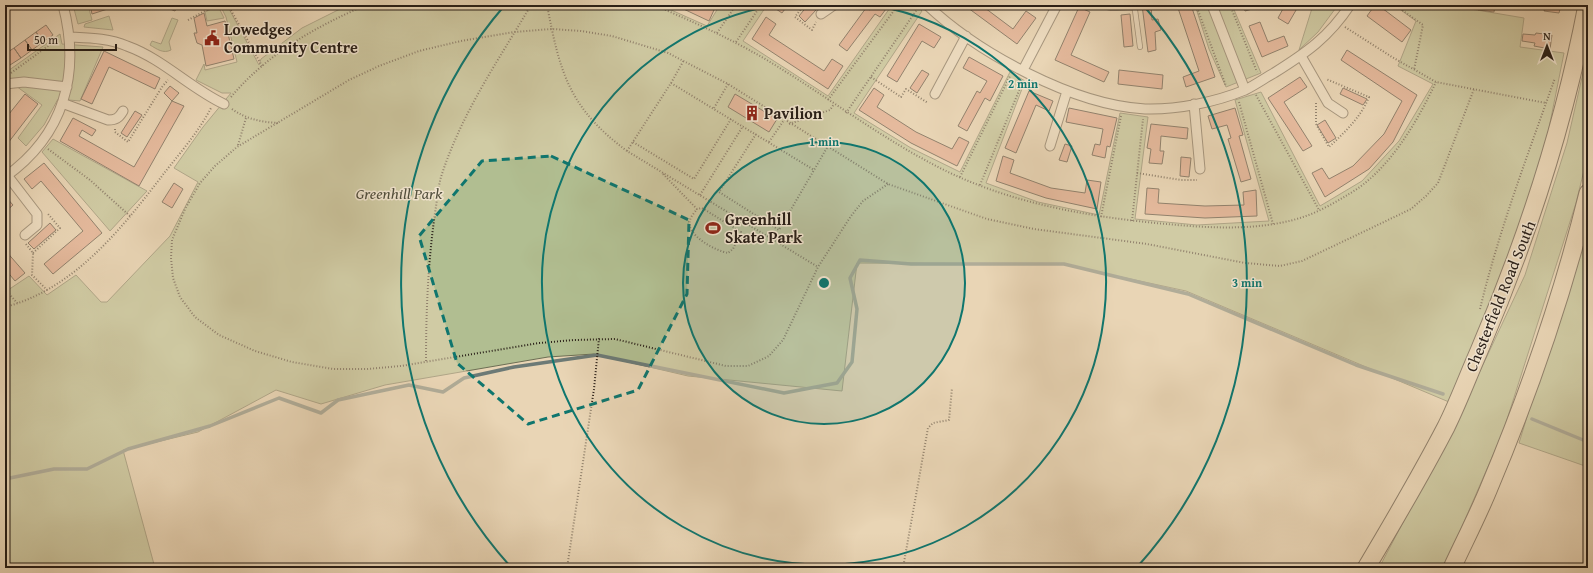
<svg xmlns="http://www.w3.org/2000/svg" width="1593" height="573" font-family="'Gentium Book Plus',serif">
<style>
.green{fill:#b1be91;stroke:#6c6e54}
.lines{fill:none;stroke-linecap:round;stroke-linejoin:round}
.stream{stroke:#6c7a76;stroke-width:3.5}
.building{fill:#e19982;stroke:#281e17}
.lane-casing{stroke:#584c3e;stroke-width:6}
.street-casing{stroke:#584c3e;stroke-width:11}
.highway-casing{stroke:#281e17;stroke-width:19}
.path{stroke:#281e17;stroke-width:2;stroke-dasharray:1 2;stroke-linecap:butt}
.lane{stroke:#f1e4cf;stroke-width:4.5}
.street{stroke:#f1e4cf;stroke-width:9}
.highway{stroke:#e9d5b5;stroke-width:17}
.marked{fill:none;stroke:#0f766e;stroke-width:3;stroke-dasharray:8 5;stroke-linejoin:round}
.ring{fill:none;stroke:#0f766e;stroke-width:2}
.labels{text-anchor:middle;dominant-baseline:central;stroke-width:3;stroke-linejoin:round;paint-order:stroke}
.poi-label{font-size:16px;font-weight:bold;fill:#281e17;stroke:#f1e4cf;text-anchor:start}
.park-label{font-size:16px;font-style:italic;fill:#514e3c;stroke:#f1e4cf}
.street-label{font-size:16px;fill:#281e17;stroke:#f1e4cf}
.centre{fill:#0f766e;stroke:#f1e4cf;stroke-width:2}
.ring-label{font-size:12px;text-anchor:middle;font-weight:bold;fill:#0f766e;stroke:#f1e4cf;stroke-width:3;stroke-linejoin:round;paint-order:stroke}
</style>
<rect width="100%" height="100%" fill="#e9d5b5"/>
<filter id="stains"><feTurbulence type="fractalNoise" baseFrequency=".005" numOctaves="4"/><feColorMatrix values="0 0 0 0 .2 0 0 0 0 .09 0 0 0 0 .02 0 0 0 .5 -.17"/></filter>
<radialGradient id="worn" r=".72"><stop offset=".6" stop-color="#630" stop-opacity="0"/><stop offset="1" stop-color="#630" stop-opacity=".3"/></radialGradient>
<path class="green" d="M73,5H88L92,20L78,24Z
M220,5H227L259,65L261,59L302,28L348,5H660L707,26L720,5H767L743,41L828,96L892,5H916L922,11L854,113L911,148L960,172L1010,72L1025,81L986,183L1038,202L1099,215L1120,113L1148,117L1135,219L1197,225L1269,221L1235,100L1261,92L1320,206L1362,181L1399,141L1433,84L1398,66L1416,21L1394,5H1447L1524,18L1520,47L1564,53L1543,158L1509,262L1449,402L1186,291L1061,264L857,263L842,391L688,376L594,354L548,357L385,385L321,404L276,390L198,432L123,450L155,568H5V287L8,290L29,276L47,295L76,275L101,302H107L170,236L198,182L174,168L203,127L231,93H222L196,80L204,64L205,70L237,62L226,17Z
M1195,5H1232L1261,73L1226,87L1209,49Z
M1313,5H1338L1318,32L1299,50Z
M218,6L224,18L207,21L205,12Z
M109,16L113,30L84,27L85,24Z
M172,18L178,20L169,42L171,50C163,54 157,49 150,45L152,41L161,44Z
M60,34L62,44L103,47L80,101L58,99L44,125L26,146L18,138L42,105L5,78V73Z
M1588,51V154L1576,203L1503,432L1444,568H1379L1459,416L1525,275L1567,143Z
M53,139L147,191L110,231L42,152Z
M1588,217V467L1519,443Z"/>
<g class="lines">
<path class="stream" d="M1532,419L1588,442
M5,479L54,469H87L128,449L210,426L279,398L321,413L338,400L409,385L443,392L464,378L514,367L597,355L784,393L837,383L852,362L857,309L850,278L860,260L911,264H1064L1188,294L1356,365L1443,394"/>
</g>
<path class="building" d="M90,5H120L92,14Z
M160,5H178L175,11Z
M675,5H703L714,10L709,21Z
M775,5H788L782,13L773,7Z
M808,5L816,10L805,22L799,16Z
M874,5H889L880,17L875,14L847,51L839,45L866,8L870,10Z
M964,5H981L1013,29L1026,11L1036,18L1017,44Z
M1142,5H1151L1152,20L1158,19L1161,30L1155,32L1156,50L1148,52Z
M1177,5H1191L1215,77L1186,87L1183,77L1199,71Z
M1243,5H1255L1256,8L1245,11Z
M1285,5H1299L1288,24L1278,18Z
M1375,5H1378L1411,30L1402,42L1367,16Z
M1478,5H1495L1494,12L1478,10Z
M1532,5H1561L1559,13L1544,11L1545,8Z
M1079,7L1090,12L1071,55L1109,72L1104,82L1055,60Z
M204,13L207,26L225,21L234,59L206,66L202,45L197,43L194,33H197L194,18Z
M1130,14L1133,46L1124,47L1121,15Z
M766,17L776,24L769,35L824,71L832,59L843,66L828,89L752,39Z
M1260,22L1268,42L1284,36L1288,46L1262,57L1249,26Z
M919,24L941,37L934,48L922,41L897,82L887,76Z
M46,25L53,35L43,42L36,32Z
M36,32L43,42L32,50L25,40Z
M1536,33L1552,35L1550,49L1534,46L1535,43L1522,41L1523,34L1535,35Z
M25,40L32,50L21,58L14,48Z
M14,48L21,58L10,65L5,58V54Z
M1347,50L1417,95L1393,142L1369,169L1325,197L1312,173L1322,168L1329,179L1353,166L1384,134L1402,101L1341,60Z
M104,51L160,78L155,89L109,67L92,104L81,99Z
M969,57L1003,76L990,101L985,98L967,131L958,126L977,91L980,93L987,81L963,68Z
M922,70L929,74L917,93L910,88Z
M1119,70L1163,75L1162,89L1118,84Z
M1300,77L1307,87L1284,102L1312,146L1303,151L1268,98Z
M170,86L179,93L172,101L164,93Z
M874,88L884,95L877,107L916,132L952,149L959,137L969,142L957,166L911,143L859,110Z
M1343,88L1367,99L1363,105L1340,94Z
M1029,91L1053,101L1049,111L1036,105L1016,153L1005,148Z
M25,94L38,104L8,143L5,141V119Z
M735,94L777,119L769,132L728,107Z
M172,101L184,106L139,186L60,141L73,118L96,130L92,136L82,130L79,136L134,167Z
M1069,108L1117,118L1110,147L1107,146L1105,158L1092,155L1095,144L1100,145L1103,129L1066,122Z
M1235,108L1243,135L1239,136L1251,179L1241,182L1228,139L1231,138L1227,125L1212,129L1208,116Z
M135,111L142,115L127,137L121,133Z
M1325,120L1336,138L1328,143L1317,125Z
M1151,124L1188,128L1187,139L1161,136L1160,151H1164L1162,164L1149,163L1151,149L1147,148Z
M1065,144L1072,146L1067,162L1059,160Z
M1003,156L1014,160L1010,173L1051,188L1085,193L1087,180L1101,182L1097,209L1046,198L996,181Z
M1181,157L1191,158L1189,177L1180,176Z
M44,163L102,233L53,274L44,264L83,231L41,181L32,189L24,179Z
M174,183L183,189L172,208L162,202Z
M1147,188L1159,189L1158,203L1205,206L1244,205L1243,192L1256,190L1257,216L1205,218L1145,214Z
M5,196L13,205L5,212Z
M50,223L56,230L34,249L28,243Z
M5,250L25,273L15,281L5,269Z"/>
<g class="lines">
<g class="lane-casing">
<path id="lane" d="M1097,5L1112,8L1133,7L1135,10L1140,47"/>
</g>
<g class="street-casing">
<path id="street" d="M927,5C978,53 1073,105 1145,109C1177,110 1216,102 1245,90C1255,85 1265,78 1274,73C1306,53 1329,37 1350,5
M1212,5L1245,90
M821,14L834,5
M69,37C89,38 108,38 127,46C163,59 190,88 224,104
M1301,56L1328,103L1343,113
M1023,70L1057,5
M5,84L24,82L67,87
M935,94L966,36
M62,103L108,120C116,120 119,118 123,111
M1194,104L1200,169
M1050,146L1067,91
M7,175L37,214V225L25,235
M5,177C64,135 81,74 63,5"/>
</g>
<g class="highway-casing">
<path id="highway" d="M1366,568C1394,521 1421,475 1446,427C1458,403 1468,376 1479,351C1527,239 1564,125 1587,5
M1452,568C1464,542 1478,515 1489,488C1529,393 1563,294 1588,193"/>
</g>
<path class="path" d="M228,5L262,66
M547,5C560,73 569,108 627,151L818,267
M654,5C696,23 736,41 775,65C832,100 884,140 944,170C1013,204 1090,217 1166,224C1209,228 1258,231 1300,218C1317,213 1334,203 1349,194C1389,171 1417,122 1436,82
M804,5L795,17L812,30L816,22
M1196,5L1226,86
M1230,5L1257,72
M1395,5L1423,25L1414,70
M188,20L216,5
M1345,27L1392,57L1436,82L1546,103
M717,33L736,5
M736,42L761,5
M11,73L59,38
M871,77L901,97L906,89L928,103
M671,83L814,170
M1256,95L1319,210
M231,97C267,54 315,27 366,5
M828,100L898,5
M1239,102L1273,224
M1316,103V124L1329,147C1345,132 1361,117 1369,97L1326,79
M714,108L728,84
M232,109C246,119 261,122 278,123
M846,113L918,8
M789,124L830,110L834,104
M115,129V132L128,142L162,87L168,80
M756,134L719,192L779,230L828,146
M633,142L694,179L731,119
M769,142L784,120
M238,145L246,118
M48,149L90,180L130,216
M627,151L671,83L684,60
M1137,173L1181,180H1197
M663,174L697,209L702,208L741,232L733,249L728,253C716,251 685,235 690,220C691,216 695,212 697,209
M960,177L1010,76
M888,184L863,201L851,216L818,267L783,340L769,356L748,366H726L615,339L574,340L539,343L401,366L367,369H333L292,362L255,351L219,335L195,317L180,297L173,278L171,258L172,240L185,209L200,183L215,166L237,147L349,80L379,66L419,51L461,41L514,32L552,29L581,31L612,36L668,53L728,84L888,184L987,219L1034,229L1147,244L1245,263L1280,266L1302,261L1363,232L1411,209L1426,196L1438,183L1474,89
M980,185L1023,81
M700,195L743,126
M1101,217L1121,116
M1132,221L1143,119
M26,244L33,253L32,275L48,291
M33,253L60,228L48,214
M5,289L18,304
M5,307C75,289 123,227 165,172C181,152 199,131 211,108
M1480,309C1499,230 1528,154 1555,78
M426,361C426,312 428,262 435,213C437,201 438,188 441,177C461,114 498,61 531,5
M567,568L594,389L599,338
M903,568L928,428L933,423L949,420L952,388"/>
<use href="#lane" class="lane"/>
<use href="#street" class="street"/>
<use href="#highway" class="highway"/>
</g>
<path d="M0 0H1593V573H0ZM551,156L689,220L687,294L638,390L528,424L457,363L419,236L482,161Z" fill="#e9d5b5" fill-opacity=".55" fill-rule="evenodd"/>
<path class="marked" d="M551,156L689,220L687,294L638,390L528,424L457,363L419,236L482,161Z"/>
<circle cx="824" cy="283" r="141" fill="#0f766e" fill-opacity=".12"/>
<g class="ring">
<circle cx="824" cy="283" r="141"/>
<path d="M873 5A282 282 0 1 1 775 5"/>
<path d="M510 566A423 423 0 0 1 505 5M1143 5A423 423 0 0 1 1138 566"/>
</g>
<defs>
<g id="civic-bare" transform="scale(1.2)"><path d="M-.6-6.5H3V-4.5H.6V-3L4-1V1h2V6H-6V1h2V-1L-.6-3ZM-1.2 2.5V6h2.4V2.5Z" fill="#8f2418" stroke="#f1e4cf" stroke-width="2.5" paint-order="stroke"/></g>
<g id="building-bare" transform="scale(1.2)"><path d="M-4-6H4V6H1V3H-1V6H-4ZM-2.5-4.3h1.7v1.8h-1.7ZM.8-4.3h1.7v1.8H.8ZM-2.5-1h1.7V.8h-1.7ZM.8-1h1.7V.8H.8Z" fill="#8f2418" stroke="#f1e4cf" stroke-width="2.5" paint-order="stroke"/></g>
<g id="stadium-bare" transform="scale(1.2)"><path d="M0-5a6.5 5 0 1 0 0 10a6.5 5 0 1 0 0-10ZM-3.5-1.8h7v3.6h-7Z" fill="#8f2418" stroke="#f1e4cf" stroke-width="2.5" paint-order="stroke"/></g>
</defs>
<g fill-rule="evenodd">
<use href="#civic-bare" x="212" y="38"/>
<use href="#building-bare" x="752" y="113"/>
<use href="#stadium-bare" x="713" y="228"/>
</g>
<g class="labels">
<g class="poi-label">
<text x="224" y="29">Lowedges<tspan x="224" dy="18">Community Centre</tspan></text>
<text x="764" y="113">Pavilion</text>
<text x="725" y="219">Greenhill<tspan x="725" dy="18">Skate Park</tspan></text>
</g>
<g class="park-label">
<text x="399" y="193">Greenhill Park</text>
</g>
<g class="street-label">
<text transform="translate(1500 296) rotate(-68)">Chesterfield Road South</text>
</g>
</g>
<circle cx="824" cy="283" r="6" class="centre"/>
<g class="ring-label">
<text x="1023" y="88">2 min</text>
<text x="824" y="146">1 min</text>
<text x="1247" y="287">3 min</text>
</g>
<rect width="1593" height="573" fill="none" stroke="#e9d5b5" stroke-width="20"/>
<rect x="6" y="6" width="1581" height="561" fill="none" stroke="#281e17" stroke-width="2"/>
<rect x="10" y="10" width="1573" height="553" fill="none" stroke="#281e17"/>
<g transform="translate(1547 46)" stroke="#f1e4cf" stroke-width="3" paint-order="stroke">
<path d="M0-3L7 15L0 10L-7 15Z" fill="#281e17"/>
<text y="-6" font-size="11" font-weight="bold" text-anchor="middle" fill="#281e17">N</text>
</g>
<path d="M28 44v6h88v-6" fill="none" stroke="#281e17" stroke-width="2"/>
<text x="34" y="44" font-size="12" fill="#281e17" stroke="#f1e4cf" stroke-width="3" paint-order="stroke">50 m</text>
<rect width="100%" height="100%" filter="url(#stains)"/>
<rect width="100%" height="100%" fill="url(#worn)"/>
</svg>
